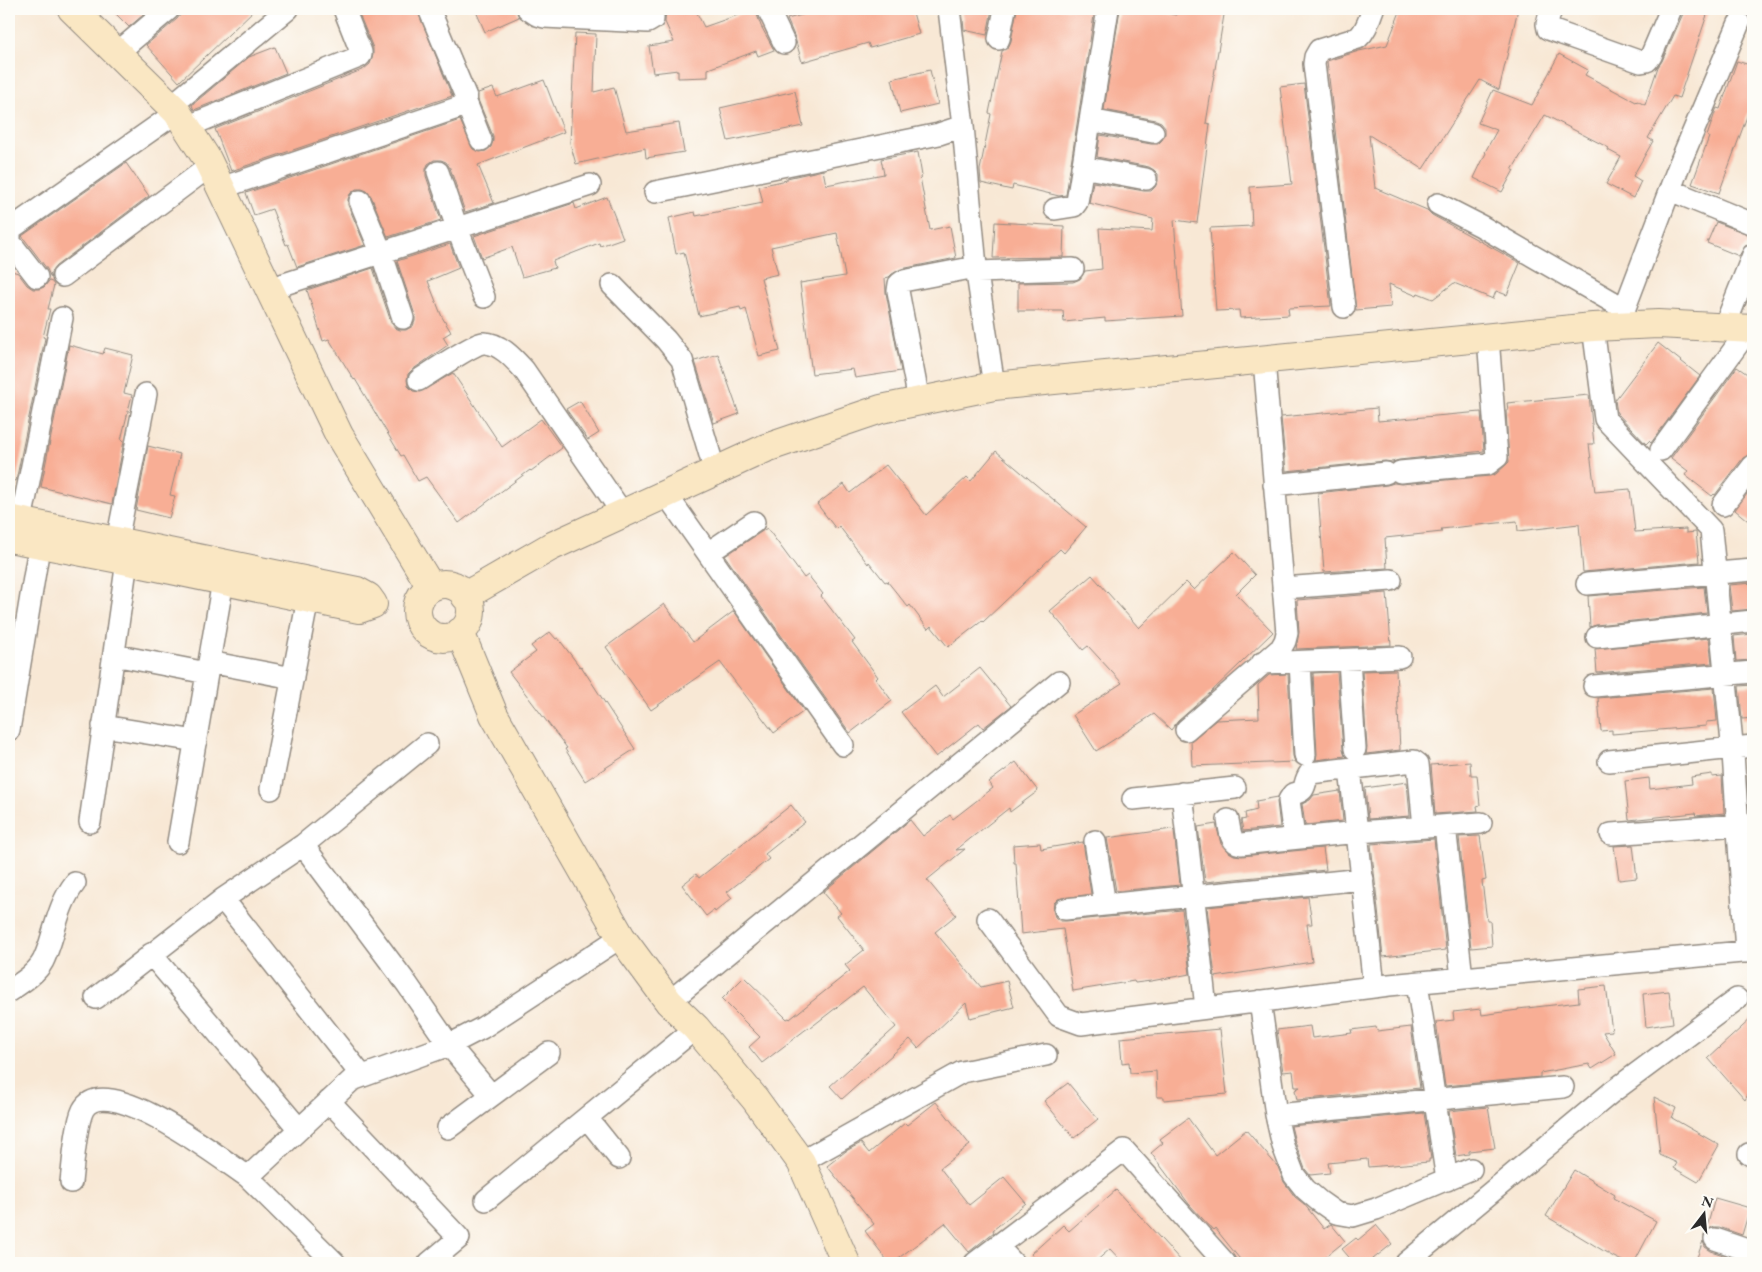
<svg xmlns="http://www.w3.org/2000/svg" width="1762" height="1272" font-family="'EB Garamond',serif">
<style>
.building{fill:#f8ae95}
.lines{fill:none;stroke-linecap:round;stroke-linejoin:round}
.street-casing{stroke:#928a80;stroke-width:24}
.secondary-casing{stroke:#928a80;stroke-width:30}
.street{stroke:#fff;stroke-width:21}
.secondary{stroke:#fae7c3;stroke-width:28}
</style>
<rect width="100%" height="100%" fill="#fdfcf7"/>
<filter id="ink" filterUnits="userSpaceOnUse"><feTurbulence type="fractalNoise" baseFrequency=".02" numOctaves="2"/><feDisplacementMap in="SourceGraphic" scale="10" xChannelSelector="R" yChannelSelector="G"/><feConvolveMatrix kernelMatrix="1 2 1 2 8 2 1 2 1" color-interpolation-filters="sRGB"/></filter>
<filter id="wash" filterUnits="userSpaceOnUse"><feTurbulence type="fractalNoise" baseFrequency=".0096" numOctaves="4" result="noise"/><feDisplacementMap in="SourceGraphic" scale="20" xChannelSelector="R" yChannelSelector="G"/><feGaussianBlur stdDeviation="1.12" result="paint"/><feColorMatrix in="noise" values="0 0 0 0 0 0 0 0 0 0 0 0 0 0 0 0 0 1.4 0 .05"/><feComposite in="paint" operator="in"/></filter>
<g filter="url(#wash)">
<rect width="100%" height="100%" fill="#f8e8d5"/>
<g id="blocks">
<path class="building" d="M111,9H150L129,27Z
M181,9H255L179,82L146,45L177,19L181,14Z
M357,9H417L452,96L231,171L215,129L364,69L370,64L373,55V48Z
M475,9H516L519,17L485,32Z
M666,9H695L704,27L755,9L761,26L774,50L758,56L756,51L708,69V77L678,78V70L653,73L649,46L674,42L665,22Z
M824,9H912L919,34L870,48L868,43L802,62L795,38L787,19Z
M962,9H992L987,35L964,30Z
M1017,9H1095L1066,195L1059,196L1013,185L1012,190L981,183L980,170L991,114L989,113L998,70L1002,51L1008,48L1011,41Z
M1120,9H1144L1176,15L1177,9H1225L1206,123L1210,124L1197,223L1174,220L1182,316L1105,321V318L1064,322L1063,311H1018V283L1073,282L1080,279L1085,271L1102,269L1099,228L1152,231L1153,219L1089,203L1093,182L1144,191H1151L1155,187L1158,181V174L1154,170L1149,167L1097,157L1100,135L1151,144H1158L1162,140L1165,134V127L1161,122L1156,120L1104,110Z
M1401,9H1518L1499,90L1480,80L1423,169L1369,135L1375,188L1427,210L1432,215L1520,263L1507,295L1496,291L1493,299L1454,283L1433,299L1418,293L1417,296L1389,284L1391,307L1356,310L1327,61L1359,51L1387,45Z
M1686,9H1709L1679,98L1673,96L1648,138L1653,141L1633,176L1641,181L1633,198L1606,184L1621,157L1608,150L1609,148L1545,115L1512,170H1514L1502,192L1474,178L1486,153L1485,152L1497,130L1478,123L1493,90L1532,105L1559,54L1588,70L1585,75L1636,102L1637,101L1645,105L1658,67L1662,61L1682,16Z
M575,33L596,34L594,92L614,87L626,131L679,123L684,152L646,158L645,148L576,164L570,143Z
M275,47L286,73L194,110L192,105L249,57Z
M1737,61L1753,66V100L1719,193L1692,184L1709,137L1707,136L1716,110L1717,108L1720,109Z
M930,70L938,104L900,113L892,79Z
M544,80L564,132L478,165L494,203L465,212L450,168L446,162L441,160H434L428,164L426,169V176L441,220L388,237L371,196L367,191L362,189H356L350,194L348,199V205L365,245L297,267L288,244L286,245L272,209L254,215L246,193L460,120L473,149L480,152L486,151L491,147L493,141V136L478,100V93L493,88L497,97Z
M1304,84L1331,306L1288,308L1289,315L1240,318L1239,310L1216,311L1210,228L1252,226L1250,187L1292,184L1280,87Z
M795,91L803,126L728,141L720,108Z
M918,152L922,176L920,177L930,230L950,226L956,258L901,269L892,274L889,277L885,278L886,293L901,371L855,378L853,369L812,374L800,283L845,276L837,233L771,247L778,274L761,278L780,351L759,356L746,309L741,311L740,307L699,316L684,252L676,254L669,218L695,212L696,216L763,203L759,186L787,180V178L823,170L826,185L884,174L881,159Z
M126,163L149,196L56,266L51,272V278L47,269L22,236Z
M607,197L623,238L600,246L599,243L553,261L555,268L522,277L512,247L482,258L474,236L574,203L576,209Z
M995,222L1064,226L1063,257L993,258Z
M1716,222L1753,236V243L1745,246L1739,256L1707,243Z
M450,244L459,268L428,281L442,317L451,332L443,337L448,345L412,370L408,374L407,380L408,386L413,391L420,392L453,373L502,447L541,419L562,448L531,471L530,470L459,523L426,477L418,481L403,455L401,456L355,379L354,380L329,339L323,341L307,290L373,268L391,322L395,328L400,330H406L413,326L415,321V315L397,261Z
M9,270L18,273L27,285L33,289H39L44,287L49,281L52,282L54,285L48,309H50L43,337L45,338L16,481L9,480Z
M1658,343L1700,376L1651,443L1649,441L1646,444L1617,413L1615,400Z
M69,345L103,354L105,348L133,355L124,393L132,395L121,440L124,441L112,504L41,487Z
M718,354L739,414L714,423L695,361Z
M1737,367L1753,378V454L1748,455L1743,458L1715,495L1714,494L1712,496L1685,475L1688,471L1671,458Z
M1589,395L1594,444H1589L1595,492L1630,489L1635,532L1686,529V533L1696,532L1699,562L1583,572L1579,524L1518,531L1517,521L1441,529L1442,532L1385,538L1387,568L1324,572L1318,493L1387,485L1394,483L1401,484L1490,476L1496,474L1509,462L1506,410H1508L1507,403Z
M580,401L599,433L588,440L566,409Z
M1377,408L1378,421L1481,412L1484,451L1399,460L1392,462L1385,461L1286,471L1281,417Z
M148,446L180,454L170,495L175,496L169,518L136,510Z
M996,451L1086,527L1064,553L1060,549L983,622L982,621L948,647L931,626L928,629L910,605L908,607L887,581L885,582L869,562L868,564L839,526L836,529L817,504L844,484L850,493L886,465L926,515L967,477L971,481Z
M1753,486V525L1735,510Z
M767,528L804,578L808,575L823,594L821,596L855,640L852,642L878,677L876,679L892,701L850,733L725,556Z
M1234,552L1255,575L1236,594L1273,632L1210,693L1178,721L1171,730L1154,714L1096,751L1073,715L1122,683L1088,646L1083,650L1050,611L1092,575L1139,628L1186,582L1194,590Z
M1753,583V609L1732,611L1729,585Z
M1704,587L1707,613L1596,625L1590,627L1588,596Z
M1387,593L1391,645L1296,649L1299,632L1297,600Z
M664,604L693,642L734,611L804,711L774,733L720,662L651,710L606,647Z
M550,632L556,639L558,638L580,667L581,666L635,749L585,781L565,749L567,748L509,672L536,652L531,646Z
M1753,634V660L1736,661L1734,636Z
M1709,638L1712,663L1597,673L1595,649Z
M980,668L1011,706L983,728L979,723L936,757L901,712L935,686L943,697Z
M1396,670L1400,750L1366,754L1367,748L1362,671Z
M1337,672L1343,750L1345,756L1316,760L1317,754L1313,673Z
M1288,674L1293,756L1295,762L1192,766L1191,741L1216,720L1259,718L1258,685L1269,675Z
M1753,685V718L1742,719L1739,686Z
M1714,688L1717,721L1706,722V726L1612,734V730L1601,731L1598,698Z
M1016,762L1038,791L1010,812L1009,808L956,850L965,849L927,880L956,915L935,932L981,987L1007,981L1014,1007L970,1018L966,1003L918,1048L910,1039L842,1099L830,1086L896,1027L863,987L810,1028L809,1027L762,1063L749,1047L760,1037L722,999L744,977L787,1019L789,1018L790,1019L850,971L845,965L864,950L837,916L841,913L823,892L910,820L923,836L950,815L953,819L993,788L989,782Z
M1470,762L1471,775H1477L1480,805L1477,806L1478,811L1435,814L1431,765Z
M1712,774V777L1722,776L1724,813L1696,816L1695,813L1629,820L1625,781L1649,778L1650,789L1692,784L1691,777Z
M1747,775H1753V812H1749Z
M1407,782L1410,816L1368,819L1365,788Z
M1340,791L1343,821L1305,825L1302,804L1310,800L1314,795Z
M1278,797L1277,802L1280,827L1243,831L1241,820L1246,819L1245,813L1257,810L1256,801Z
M791,805L805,822L765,854L769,859L727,892L732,898L715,912L714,910L706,916L682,885L696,874L699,878Z
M1216,824L1221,844L1227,851L1234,855L1242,856L1323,848L1326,870L1205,882L1198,827Z
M1172,829L1174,831L1180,885L1116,891L1107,838Z
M1480,836L1486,880L1482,881L1487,921H1490L1492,946L1471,948L1459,837Z
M1434,839L1446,950L1383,957L1371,844Z
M1083,842L1091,894L1058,899L1054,903L1053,910L1055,917L1060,921H1066L1182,910L1190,974L1151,981L1135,983L1134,981L1073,991L1063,929L1021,934L1016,863H1014L1013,845L1040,843L1041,849Z
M1633,845L1637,878L1619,880L1614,846Z
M1308,897L1312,924H1307L1312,962L1215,977L1207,907Z
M1606,986L1612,1031L1603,1032L1616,1054L1592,1069L1589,1064L1540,1073V1077L1445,1086L1436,1022L1454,1020L1453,1012L1481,1009L1482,1015L1518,1010V1009L1579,1002L1578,989Z
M1669,991L1673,1023L1646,1027L1643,994Z
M1753,1017V1085L1745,1100L1708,1058Z
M1310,1026L1312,1038L1352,1033L1351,1030L1376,1027L1377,1031L1411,1027L1420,1088L1297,1100L1295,1090L1300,1087H1295L1293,1071L1283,1072L1277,1030Z
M1220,1029L1227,1094L1164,1100V1097H1157L1156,1071L1130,1073L1129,1062L1122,1063L1120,1038Z
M1068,1083L1098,1119L1074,1138L1044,1101Z
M1654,1097L1676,1108L1672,1118L1719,1145L1698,1182L1674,1168L1677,1163L1660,1155Z
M936,1102L970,1145L940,1168L969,1205L1004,1177L1026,1203L993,1230L994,1232L969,1252L945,1223L892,1263H889L865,1231L874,1224L827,1166L846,1151L861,1143L869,1153L905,1123L907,1125Z
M1488,1107L1495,1148L1469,1151V1154L1456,1156L1449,1111Z
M1424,1113L1431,1159H1429V1162L1368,1167L1367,1159L1328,1163L1330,1173L1310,1175L1305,1169L1295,1142L1291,1126Z
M1188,1118L1215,1155L1246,1130L1278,1167L1284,1182L1295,1197L1304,1204L1324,1229L1331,1224L1345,1241L1318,1263H1243L1215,1228L1213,1230L1189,1204L1151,1153L1163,1143L1160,1139Z
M1574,1170L1615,1195L1613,1198L1656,1221L1634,1263H1626L1612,1256L1546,1216Z
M1116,1190L1183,1263H1123L1110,1249L1094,1263H1039L1031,1254L1063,1225L1069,1231Z
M1715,1198L1750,1208L1742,1235L1719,1227H1712L1706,1231Z
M1376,1225L1392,1244L1368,1263H1354L1342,1249L1356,1238L1358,1240Z
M1703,1241L1705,1247L1711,1251L1735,1259L1733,1263H1695Z"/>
</g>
</g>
<g filter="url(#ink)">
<use href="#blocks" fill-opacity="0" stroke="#928a80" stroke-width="1"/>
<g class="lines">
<g class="street-casing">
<path id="street" d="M528,9L537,15L544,17L648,22L653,19V9
M768,9L784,43
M949,9L963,126L976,267L994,386
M1551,9L1547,24L1548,29L1641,62L1647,61L1651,56L1671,9
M999,39L1005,9
M117,53L169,9
M466,102L481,140
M171,106L288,9
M1090,120L1153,132
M186,127L359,57L361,55V52L344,9
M1082,167L1146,179
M438,172L457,228L484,297
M221,188L463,106L466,102V97L429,9
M1670,190L1753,224
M655,192L939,134L963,126
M360,201L381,252L403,318
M1438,204L1481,226L1625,309
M1055,209L1074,206L1077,202L1108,9
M977,272L1073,269
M63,276L210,166
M37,277L10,242V232L12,228L177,112
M612,285L666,340L682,360L715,472
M269,289L590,185
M1344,307L1314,64L1315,57L1319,50L1358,38C1367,30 1369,19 1373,9
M1618,326L1680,163L1739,23
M1593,327L1605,419L1711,530L1733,753L1746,952
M1724,328L1753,255
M419,380C430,373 473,344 483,343C499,342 514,359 524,370L623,514
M919,401L898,291L899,284L903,281L976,267
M1661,450L1749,329
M1400,472L1488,464L1497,457L1488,337
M1274,485L1386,473
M666,494L843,745
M1723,505L1753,466
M18,535L62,318
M117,541L146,394
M708,553L754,522
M1587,584L1753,570
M1283,588L1391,580
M1597,637L1753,621
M114,655L207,673
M1349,660L1355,749
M209,662L293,678
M1300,662L1305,755
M1262,663L1400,657
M1594,686L1753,672
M103,726L196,741
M9,730L42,529
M1186,730L1281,648L1285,641L1287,633L1264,360
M1609,761L1753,746
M1350,769L1374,987
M271,789L308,599
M1182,793L1206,1008
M1133,799L1235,788
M1228,820C1230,830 1230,843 1241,844L1358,832L1481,823
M90,822L127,561
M1445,826L1462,978
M1611,834L1753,824
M1294,838L1289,800L1293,794C1309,791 1302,783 1310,773L1414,761L1418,764L1424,827
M1095,841L1105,905
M178,842L223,581
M303,845L407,984L449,1045L491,1095
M223,899L362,1076
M1065,909L1363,879
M988,919L1059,1016L1081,1024L1389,985L1753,951
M151,954L299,1129
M1417,983L1447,1180
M9,991C21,983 36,974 43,961C46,955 48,949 50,943C57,921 61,901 75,883
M96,998L223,899L303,845L427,744
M1260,1001L1276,1115L1283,1146L1294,1175L1305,1189L1319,1201L1336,1213L1353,1216L1376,1209L1471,1169
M669,1002L1059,682
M329,1101L459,1238L429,1263
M1276,1115L1563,1087
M587,1118L619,1158
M448,1128L549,1053
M1749,1154L1753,1156
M801,1162L962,1072L1046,1055
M71,1182C73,1165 76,1124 83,1110C105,1068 224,1161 248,1177
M486,1200L696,1028
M1715,1239L1753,1252
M997,1246L1013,1263
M335,1263L248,1177L352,1080L449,1045L482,1028L621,937
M975,1263L1124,1150L1225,1263
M1406,1263L1612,1092L1737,999"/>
</g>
<g class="secondary-casing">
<path id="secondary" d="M72,9L177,112L207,159L339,435L431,587
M9,519L357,591L368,597L373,604L359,609L114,558L9,538
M417 611a27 27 0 1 1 54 0a27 27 0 1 1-54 0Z
M465,596L550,547L766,448L881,409L994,386L1593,327L1658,324L1753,329
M460,632L494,715L621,937L669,1002L696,1028L755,1099L801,1162L846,1263"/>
</g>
<use href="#street" class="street"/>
<use href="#secondary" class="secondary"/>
</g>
</g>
<rect width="1762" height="1272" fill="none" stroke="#fdfcf7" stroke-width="30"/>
<g transform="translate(1704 1214) rotate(16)" stroke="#fdfcf7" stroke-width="4" paint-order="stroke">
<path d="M0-4L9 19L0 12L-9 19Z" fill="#2b2b2b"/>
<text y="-8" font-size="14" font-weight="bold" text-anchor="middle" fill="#2b2b2b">N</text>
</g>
</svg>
